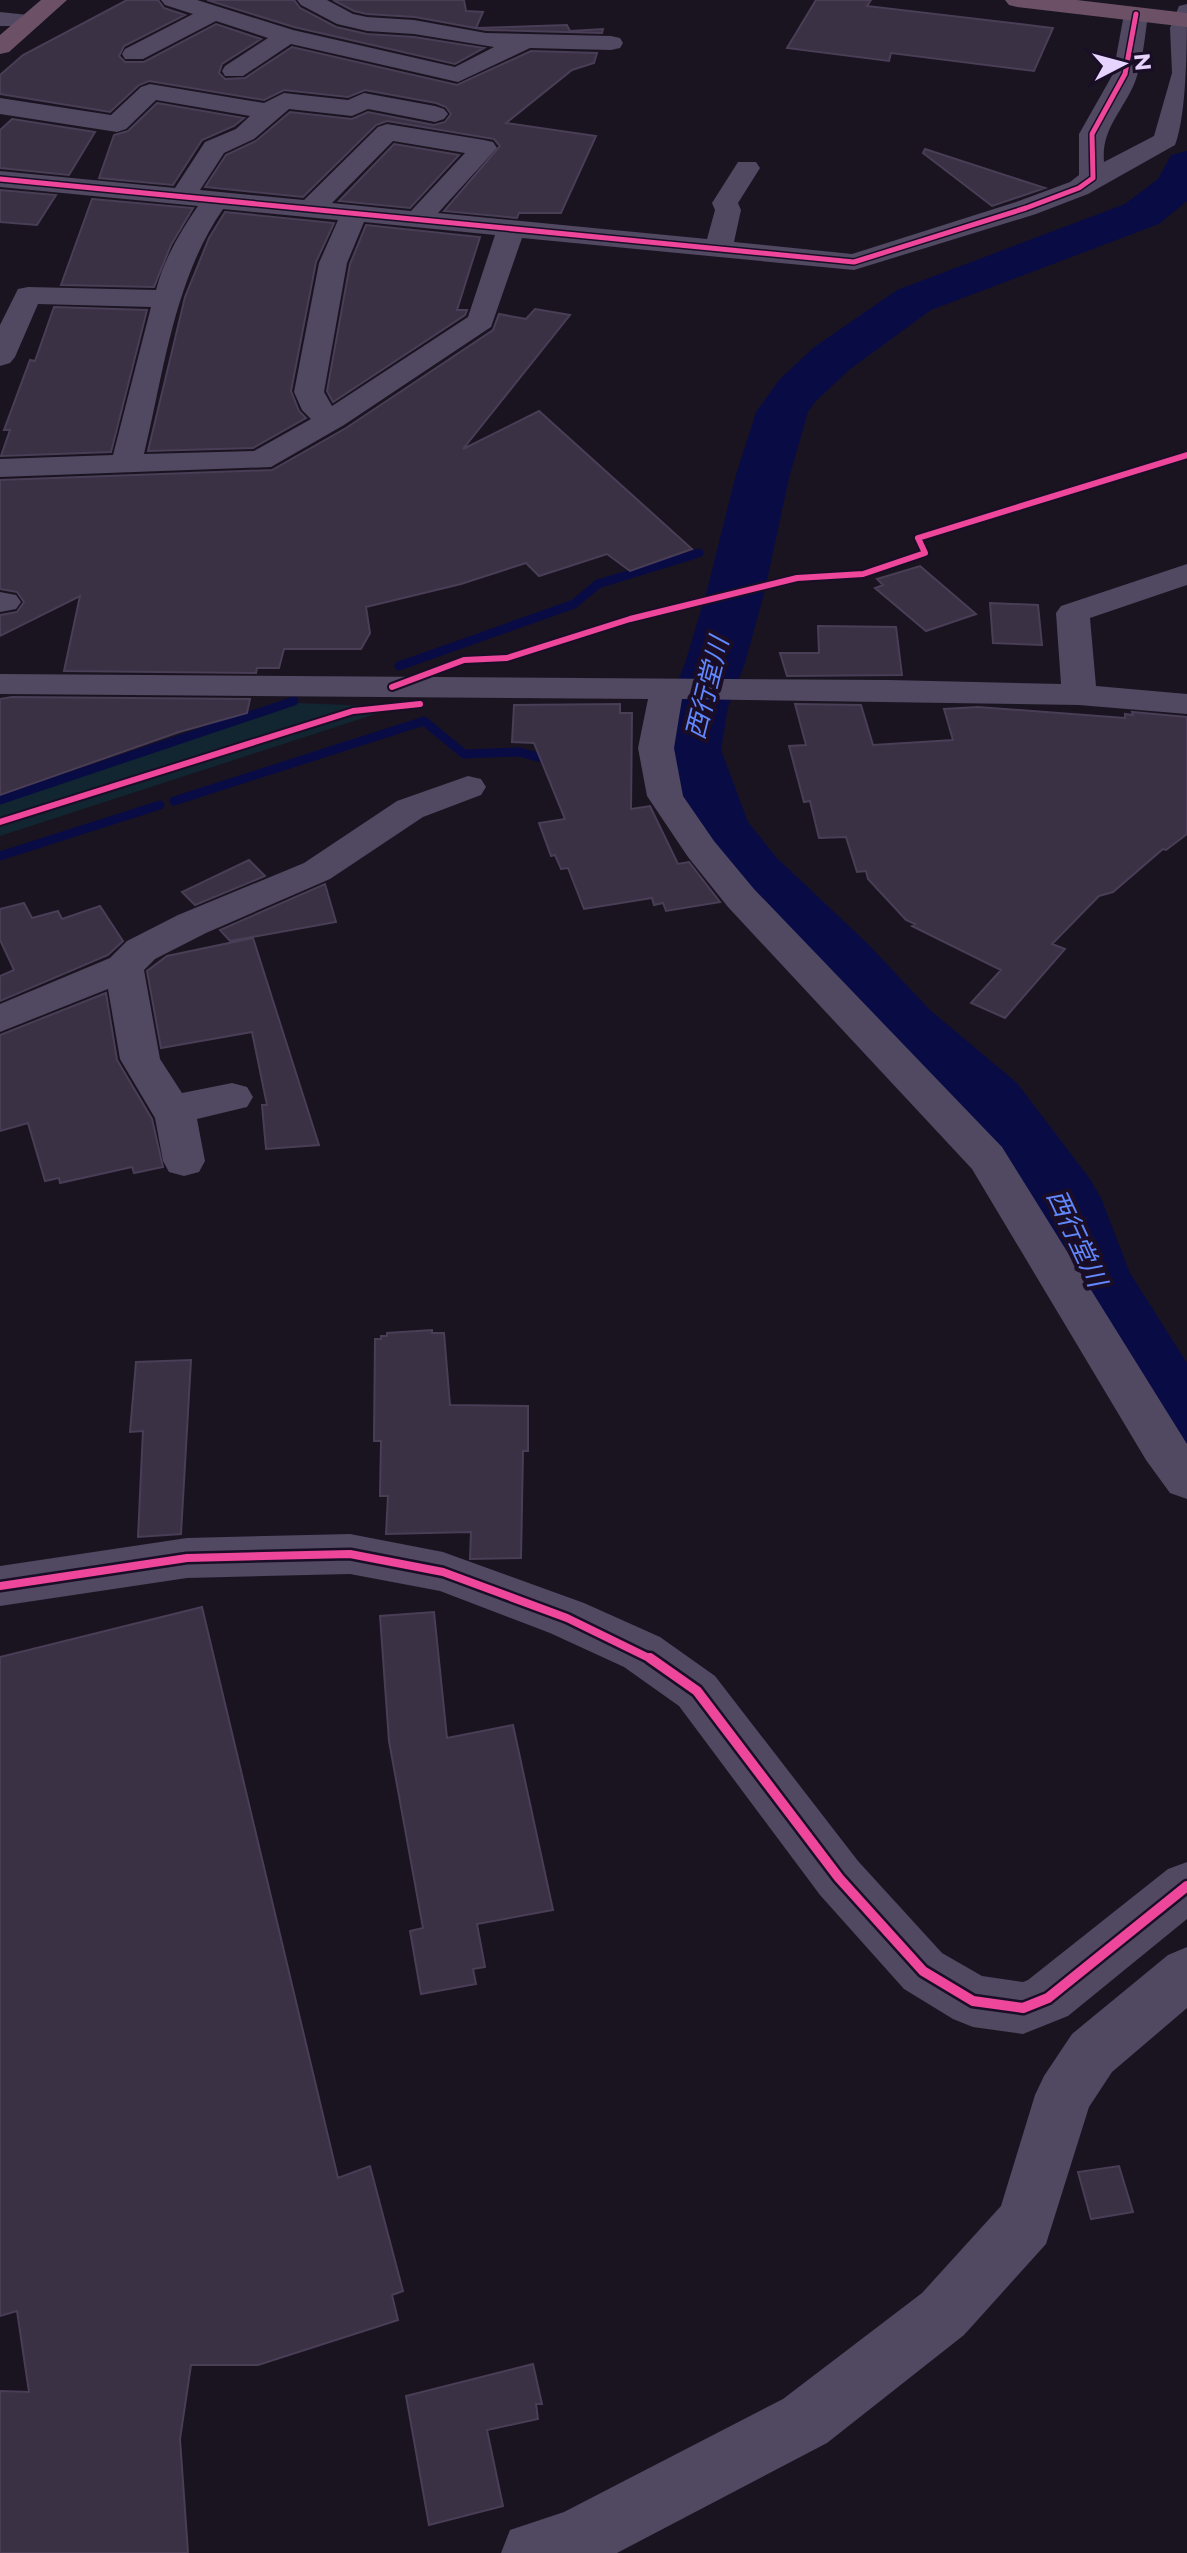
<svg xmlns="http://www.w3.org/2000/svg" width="1187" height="2553" font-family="Montserrat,'Noto Sans JP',sans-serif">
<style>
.green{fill:#112630}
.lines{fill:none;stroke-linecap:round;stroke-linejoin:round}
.stream{stroke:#090c44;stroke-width:9}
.river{fill:#090c44;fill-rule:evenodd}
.building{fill:#3a3144;stroke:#493e56;stroke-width:2}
.minor{fill:#514862;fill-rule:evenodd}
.highway{fill:#6c5166;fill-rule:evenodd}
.cycleway-far3-casing{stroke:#1a0e27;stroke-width:8}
.cycleway-far2-casing{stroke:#1a0e27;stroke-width:10}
.cycleway-far1-casing{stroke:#1a0e27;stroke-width:13}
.cycleway-casing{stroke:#1a0e27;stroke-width:15}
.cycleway-far3{stroke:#ed469a;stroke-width:5}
.cycleway-far2{stroke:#ed469a;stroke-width:6}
.cycleway-far1{stroke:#ed469a;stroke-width:8}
.cycleway{stroke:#ed469a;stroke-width:10}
.labels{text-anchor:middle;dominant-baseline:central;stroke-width:8;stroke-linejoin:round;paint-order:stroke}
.water-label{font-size:26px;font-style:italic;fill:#6288ff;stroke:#1a0e27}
</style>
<rect width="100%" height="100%" fill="#1a1421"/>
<path class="green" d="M297,703L397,707L0,836V801Z"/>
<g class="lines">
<path class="stream" d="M399,666L574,604L598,584L699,553
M0,800L294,701
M174,801L424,721L464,754L519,752L557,762
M0,856L160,805"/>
<path class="river" d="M1187,151V201L1159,224L931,310L849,370L815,402L808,412L789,478L765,590L745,663L728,707L721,750L748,822L777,858L869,945L930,1010L1017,1083L1090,1179L1101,1198L1130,1273L1187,1363V1460L1159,1451L1056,1280L1030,1206L967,1119L882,1044L821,977L731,888L686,826L659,750L668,707L685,663L707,590L735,478L756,412L779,380L813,348L897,290L1125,204L1158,179L1171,155Z"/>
</g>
<path class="building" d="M127,0H158L164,8L185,15L124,46L119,56L125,62H144L216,24L261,39L222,64L219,73L225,79L245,78L292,47L457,85L531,51L597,53L594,63L572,70L506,123L596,136L561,213H519L517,218L444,211L500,146L494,139L387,121L376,125L303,197L205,187L226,155L256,141L290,112L352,119L368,112L434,125L445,122L451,114L446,107L436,103L365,90L348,97L284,90L264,100L149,81L139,85L110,112L0,94V75L23,55Z
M207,0H294L300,8L336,27L367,34L414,37L484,48L455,64L294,27Z
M333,0H464L466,11L483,12L476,28L567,25L570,31L603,29L602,33L486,30L415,17L367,14L354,11Z
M816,0H871L867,6L1053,28L1034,71L891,53L889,61L787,48Z
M157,103L244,118L234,126L202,140L173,185L99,178L114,135L128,131Z
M12,119L95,132L69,175L0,168V130Z
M394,144L459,155L410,208L339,201Z
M925,149L1045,188L992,206L923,153Z
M0,190L56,195L37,225L0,222Z
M92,199L193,208L171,245L154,287L61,285Z
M225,212L334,223L316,262L291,391L299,411L306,418L253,448L148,451L185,297L209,238Z
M366,225L480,237L457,310H467L465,315L333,402L327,391L350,264Z
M54,307L147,310L111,452L1,456L10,430H4L30,360L35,361Z
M535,309L570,315L463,449L539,411L692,549L630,571L607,554L539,576L526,563L461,584L366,607L370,633L361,649H284L279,668H257L256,673L64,671L80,596L0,636V615L17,612L24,602L17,592L0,589V480L272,470L346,428L493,330L499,314L526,319Z
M920,566L976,614L926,631L875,588L883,585L877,579Z
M990,603L1038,605L1042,645L993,643Z
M818,626L896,627L902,675L787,676L780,653H819Z
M12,697L250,699L247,713L179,732L0,795V699Z
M620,704V713H632L631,809L650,806L678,864L689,862L720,902L666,911L663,903L654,905L652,898L584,909L568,868L561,869L555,855L551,856L539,823L565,819L534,743L512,742L514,705Z
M795,704L861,705L873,745L953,740L944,709L978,707L1125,718V714L1133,715L1132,712L1187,717V834L1166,850L1163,849L1113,892L1099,896L1052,944L1065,949L1005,1018L971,1003L1001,970L912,926L915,924L906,920L868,879L866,871L857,872L846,837L819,838L810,801L804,802L789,746L806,745Z
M249,860L265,876L195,905L182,892Z
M325,884L336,922L230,941L220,930Z
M24,903L32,918L58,911L62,919L100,906L123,941L108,955L0,1001V976L14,970L0,940V909Z
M253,938L281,1026L319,1145L266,1149L262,1105H267L252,1032L161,1048L147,971L167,956Z
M106,993L117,1060L152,1119L163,1167L134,1173L132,1167L60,1183L59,1178L45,1181L28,1123L0,1131V1035Z
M432,1330V1333H444L450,1405L528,1406V1451H523L521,1558L470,1559L471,1532L386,1534L388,1496H380L381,1441H374L375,1339H381V1336H387V1333Z
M191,1360L181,1534L138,1537L143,1431L130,1432L136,1362Z
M202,1607L338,2178L370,2166L403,2291L392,2295L398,2320L258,2365H191L180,2439L188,2553H0V2391L29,2392L17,2311L0,2316V1657Z
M434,1612L447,1738L513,1725L553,1910L477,1924L485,1967L473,1969L476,1984L421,1994L410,1931L423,1928L389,1741L380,1616Z
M1119,2166L1133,2212L1091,2219L1078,2172Z
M533,2364L542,2404H536L538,2419L487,2430L503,2506L429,2525L406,2396Z"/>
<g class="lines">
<path class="minor" d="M161,0H197L293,30L455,67L494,47L414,34L367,31L337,24L301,5L297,0H327L353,14L367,17L414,20L486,33L611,36L620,38L623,43L620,48L611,50L530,48L458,82L291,44L243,76H225L222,71L225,66L268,38L216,21L143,59H125L122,54L125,49L193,14L165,5Z
M1187,4C1187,41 1187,115 1175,145L1088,194L1036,214L854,270L522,238L491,327L344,425L271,467L0,477V459L113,455L151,307L38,304L15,357L10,363L0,366V325L18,289L28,287L156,290C164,259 180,232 198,206L0,187V171L175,188L205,142L236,129L250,116L156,100L126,129L117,132L0,114V98L111,115L141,87L150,84L264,103L284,93L348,100L364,93L435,106L444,109L448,114L444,119L435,122L368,109L352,116L289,109L254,139L224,153L200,190L304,200L378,127L387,124L484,140L493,142L497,148L438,213L707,239L715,210L712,203L738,162H756L760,168L738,203L741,210L734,242L852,254L1016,202L1070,182L1079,175V134L1113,74L1124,14L1128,9H1144L1148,14C1145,37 1143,60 1135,82C1123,111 1101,129 1104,162L1154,136L1172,73L1170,28L1179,6ZM393,141L465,153L411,211L332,203ZM223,209L338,220L319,263L294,392L302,410L311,419L254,451L144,454C164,371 174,280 223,209ZM364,222L495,235L468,317L332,406L324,392L347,263Z
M0,12L38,16L42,21L38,26H0Z
M1187,564V585L1090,618L1096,686L1187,694V714L1079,705L682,699L674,748L683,796L714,841L754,889L1002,1147L1187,1444V1499L1170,1493L1146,1460L972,1169L728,907L688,857L647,796L638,748L648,699L0,694V674L889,680L1061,684L1056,613L1061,606Z
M0,592L16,595L21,602L16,609L0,612Z
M468,776L481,779L486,787L481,795L423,817L330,879L206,933L155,959L144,970L160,1059L182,1093L232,1083L247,1087L253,1097L247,1107L197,1119L205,1161L199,1172L184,1176L169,1172L163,1161L155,1118L120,1059L108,989L0,1032V1004L110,958L127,941L178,915L304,863L397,801Z
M350,1534L443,1552L584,1603L660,1637L715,1676L858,1861L942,1953L982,1976L1023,1982L1028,1980L1168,1869L1187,1862V1919L1068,2016L1023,2034L973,2027L953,2019L904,1989L820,1895L679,1706L624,1667L550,1633L440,1591L350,1574L187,1578L0,1606V1566L187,1538Z
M1187,1947V2008L1112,2072L1089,2107L1046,2244L964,2335L827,2443L617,2553H501L510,2530L564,2512L783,2399L922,2293L1001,2206L1035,2095L1044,2076L1072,2034L1168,1955Z"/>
<path class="highway" d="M41,0H67L9,52L0,54V35Z
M1005,0H1077L1187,13V27L1017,7L1009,5Z"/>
<g class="cycleway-far3-casing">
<path id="cycleway-far3" d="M0,179L854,262L1026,208L1079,188L1093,178L1092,134L1125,74L1136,14"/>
</g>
<g class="cycleway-far2-casing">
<path id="cycleway-far2" d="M392,687L464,660L507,658L630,619L797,578L863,574L925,553L918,538L1187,455
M0,822L353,711L420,704"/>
</g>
<g class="cycleway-far1-casing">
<path id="cycleway-far1" d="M0,1586L187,1558L350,1554L443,1572L567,1618L653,1660"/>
</g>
<g class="cycleway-casing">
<path id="cycleway" d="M650,1658L697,1691L839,1878L923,1971L973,2001L1023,2008L1048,1998L1187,1886"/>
</g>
<use href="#cycleway-far3" class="cycleway-far3"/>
<use href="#cycleway-far2" class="cycleway-far2"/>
<use href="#cycleway-far1" class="cycleway-far1"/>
<use href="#cycleway" class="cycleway"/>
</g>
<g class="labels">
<g class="water-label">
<text transform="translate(707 688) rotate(-76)">西行堂川</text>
<text transform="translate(1077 1238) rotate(65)">西行堂川</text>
</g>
</g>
<g transform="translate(1123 64) rotate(84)" stroke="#1a0e27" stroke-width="6" paint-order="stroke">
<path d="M0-6L14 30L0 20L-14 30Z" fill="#e6d4ff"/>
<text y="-12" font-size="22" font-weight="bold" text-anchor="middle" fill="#e6d4ff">N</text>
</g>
</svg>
